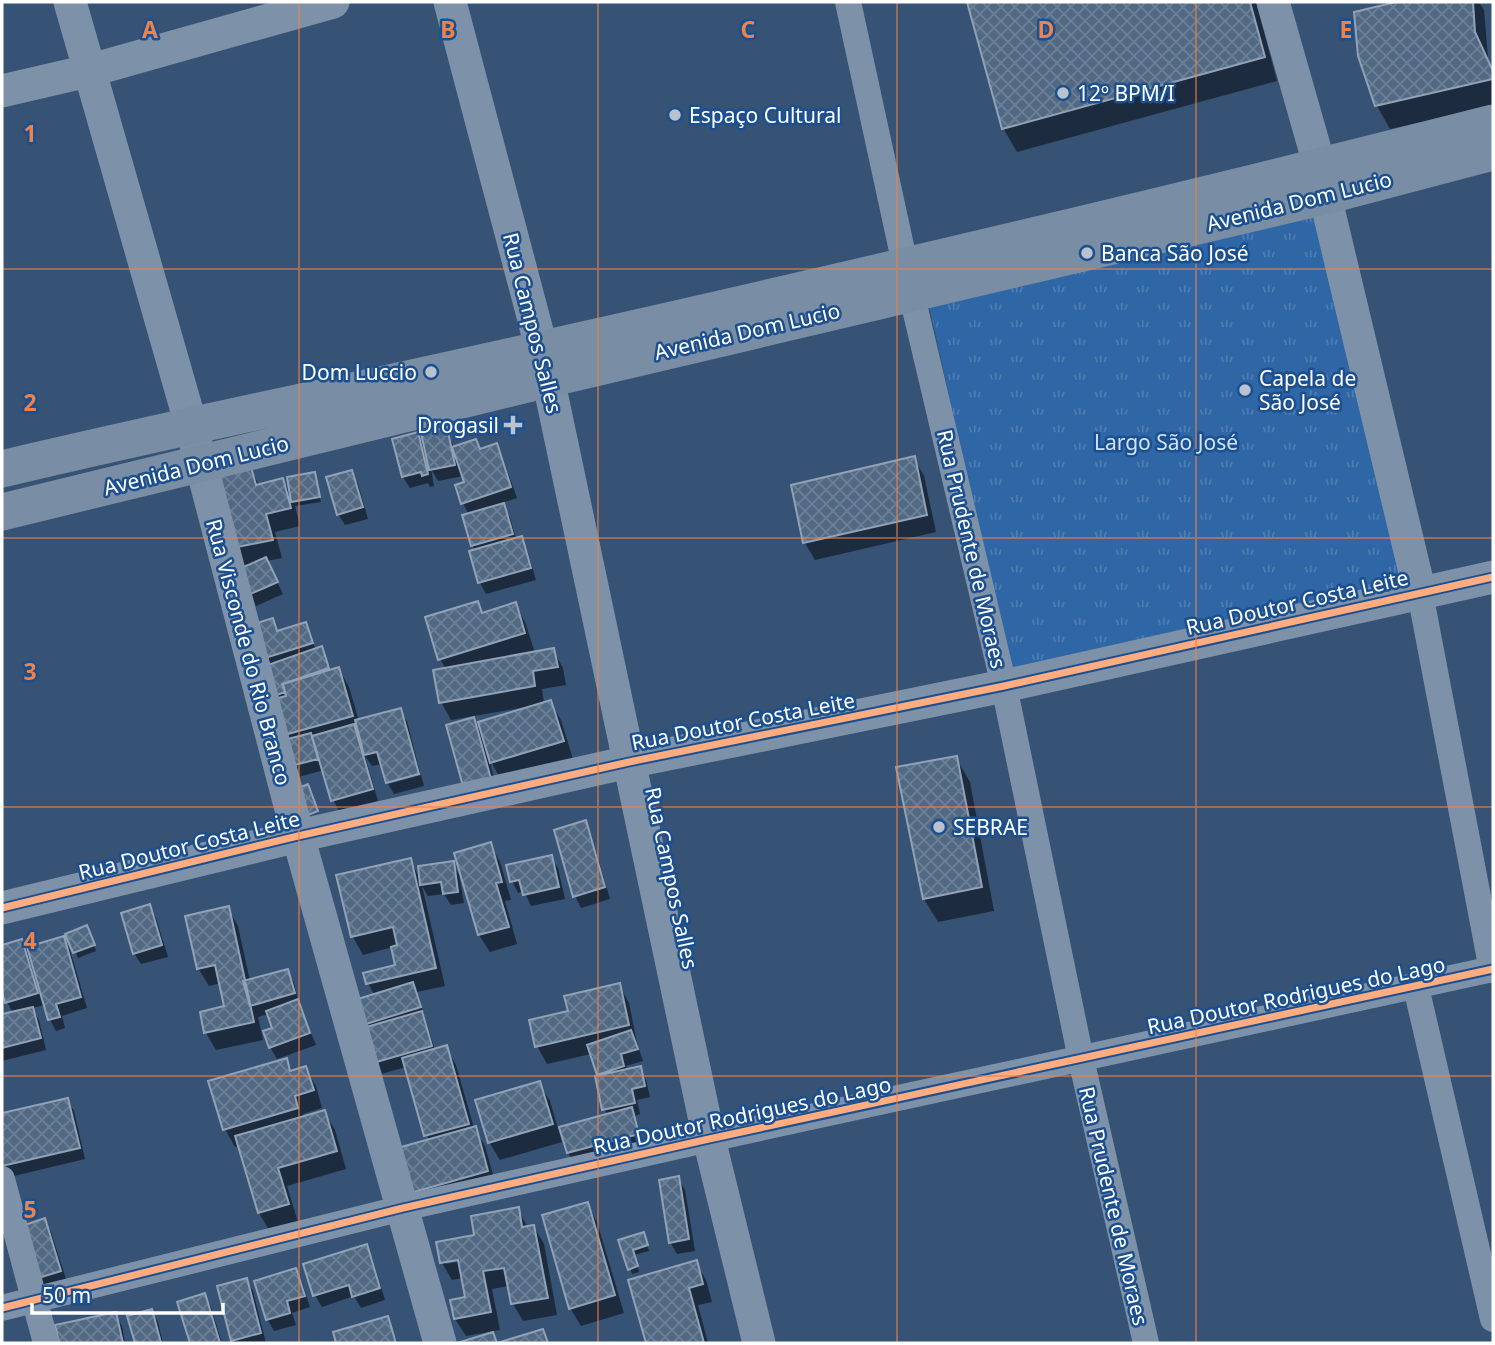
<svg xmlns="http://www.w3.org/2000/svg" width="1495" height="1345" font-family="'Noto Sans',sans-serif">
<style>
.park{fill:url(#park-tufts)}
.shadow{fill:#0007;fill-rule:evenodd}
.building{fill:url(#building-cross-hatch);stroke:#92a2b6;stroke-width:2}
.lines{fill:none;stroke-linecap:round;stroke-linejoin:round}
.minor{stroke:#7d92a8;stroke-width:26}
.tertiary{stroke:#7d92a8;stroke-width:33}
.secondary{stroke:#798da4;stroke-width:37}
.cycleway-casing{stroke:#1b4f8f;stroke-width:11}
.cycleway{stroke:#ffac80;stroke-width:7}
.grid{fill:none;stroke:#ee8249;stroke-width:2;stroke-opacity:0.55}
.poi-dot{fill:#b9c2ce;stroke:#1b4f8f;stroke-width:2.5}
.labels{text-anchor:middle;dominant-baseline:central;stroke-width:5;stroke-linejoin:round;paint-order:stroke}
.poi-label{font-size:21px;fill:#fff;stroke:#1b4f8f;text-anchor:start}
.street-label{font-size:21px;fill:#fff;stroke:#1b4f8f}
.park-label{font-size:21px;fill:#cfe3fa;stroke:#1b4f8f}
.grid-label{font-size:23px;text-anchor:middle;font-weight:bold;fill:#ee8249;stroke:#1b4f8f;stroke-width:5;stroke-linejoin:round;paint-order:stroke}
</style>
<defs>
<pattern id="park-tufts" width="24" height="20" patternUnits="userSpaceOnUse" patternTransform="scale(1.75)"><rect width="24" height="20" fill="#2f66a5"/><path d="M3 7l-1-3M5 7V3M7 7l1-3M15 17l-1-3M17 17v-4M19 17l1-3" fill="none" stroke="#4e7db2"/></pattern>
<pattern id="building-cross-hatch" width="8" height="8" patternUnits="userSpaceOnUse" patternTransform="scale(1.75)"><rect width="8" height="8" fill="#526984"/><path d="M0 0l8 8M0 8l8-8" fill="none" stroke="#6c8096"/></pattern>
</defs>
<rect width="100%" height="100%" fill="#365274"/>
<path class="park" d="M1315,207L1408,581L1012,681L928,300Z"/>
<path class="shadow" d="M968,2H1256L1277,81L1017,152L1003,128Z
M1404,2H1479L1484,10L1488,57L1493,69V106L1390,129L1377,106L1359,55L1355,13Z
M446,429L454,448L475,441L481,450L496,445L502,456L517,498L502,503L510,517L516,539L521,538L527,550L536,580L486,594L480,583L471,552L476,551L472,545L469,515L463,503L466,483L463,476L438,481L431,469L434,486L430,487L428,483L410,488L403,477L394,440L417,434L426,449Z
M914,458L924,476L936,532L815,560L805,543L793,486Z
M250,469L260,486L283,480L292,496L314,474L321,502L295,506L300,526L275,532L282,558L267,561L283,594L256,606L250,594L253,563L239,566L229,548Z
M351,472L358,484L368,519L345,525L338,514Z
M477,603L484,614L515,605L525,622L535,653L553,650L563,668L566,685L542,689L544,704L550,702L561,720L573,759L501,780L489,758L497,790L448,726L474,720L481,733L526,709V707L451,720L441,702L446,669L440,659Z
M272,620L279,632L305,624L316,650L321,648L332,671L339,669L349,687L359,721L400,710L407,721L420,772L388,781V783L382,764L372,766L365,756L378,801L340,812L333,800L324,770L291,779L266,657Z
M956,758L970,782L994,911L938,922L924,899L898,769Z
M421,775L424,786L394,794L388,784Z
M585,823L591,834L610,899L581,908L575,896Z
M490,844L500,862L511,900L505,901L517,944L490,952L479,935Z
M551,857L558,868L565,899L531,906L524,891L518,893L512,881Z
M410,860L421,880L453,863L459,875L464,903L451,905L444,894L428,896L422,886L445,986L417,992L435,1050L446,1047L456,1065L474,1128L485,1146L497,1189L408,1193L429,1141L406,1067L374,1076L370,1028L368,1023L375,996L368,983L397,966L393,947L363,955L353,937L339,876Z
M149,906L156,918L168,957L141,964L134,953Z
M228,908L238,926L250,981L287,971L294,982L299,1005L316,1045L277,1059L270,1047L274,1029L269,1014L258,1017L263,1040L216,1050L206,1033L226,1008L221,983L209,986L198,968Z
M89,933L96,951L78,958L68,934Z
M63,938L70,950L87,1008L62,1016L65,1028L56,1031L50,1020L45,1005L32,1008L39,1020L46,1050L2,1061V1016L13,1013L7,1002L2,985V947L22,941L30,956Z
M619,985L629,1003L637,1043L643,1061L626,1066L628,1071L640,1068L646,1080L650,1097L637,1100L640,1114L635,1116L644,1145L575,1164L568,1153L608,1115L604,1109L600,1077L591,1054L547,1064L537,1046L570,1013Z
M286,1060L293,1072L305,1068L316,1086L322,1108L303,1114L305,1118L324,1112L335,1130L346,1169L287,1186L298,1222L269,1230L259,1213L240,1146L235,1147L225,1129Z
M539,1083L550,1101L562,1142L500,1160L489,1142Z
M67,1100L74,1111L85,1159L10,1177L2,1157V1115Z
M678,1178L685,1190L695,1251L677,1254L670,1242Z
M587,1204L597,1222L624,1313L581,1326L570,1308Z
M518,1209L528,1228L534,1227L544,1244L557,1315L523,1321L513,1304L509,1286L492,1289L500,1330L466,1336L455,1319L467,1299L463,1278L452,1280L442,1263ZM466,1256L467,1260L446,1264V1260Z
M44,1220L51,1232L67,1282L43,1290L21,1228Z
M646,1240L649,1251L634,1255L639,1272L632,1274L621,1241Z
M366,1246L372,1257L385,1300L361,1308L354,1296L322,1307L315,1295Z
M696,1263L706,1280L712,1302L698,1305L708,1343H648L630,1281Z
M295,1270L302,1282L310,1307L292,1313L296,1325L274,1331L268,1320L256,1282Z
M246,1280L253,1291L266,1343H235L233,1340Z
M204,1296L211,1307L222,1343H192L180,1303Z
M151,1311L158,1322L163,1343H137L129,1317Z
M115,1314L122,1326L125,1343H61L57,1327Z
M387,1318L398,1343H338L335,1333Z"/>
<path class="building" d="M967,2H1250L1265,57L1002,129Z
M1396,2H1473L1475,32L1493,71V79L1375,106L1358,56L1354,12Z
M447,427L455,465L429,470L421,433Z
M418,432L428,474L422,476L421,472L402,477L392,439Z
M476,439L480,449L497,443L511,487L461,504L455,485L464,482L452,447Z
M915,456L927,515L803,543L791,485Z
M251,467L256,485L283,478L291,508L266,514L273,540L227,549L208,478Z
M352,470L363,507L337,515L326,477Z
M315,472L320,497L291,502L287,477Z
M504,503L513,534L471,546L462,515Z
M522,536L531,568L478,583L469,551Z
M266,557L278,582L248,595L237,570Z
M478,601L482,613L516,602L525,633L438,660L425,617Z
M273,618L277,631L306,622L313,643L265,658L254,624Z
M322,646L329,668L282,684L285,692L269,698L259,668Z
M554,648L558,667L533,671L535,686L439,703L433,670Z
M339,667L353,716L277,737L266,701L286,696L283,684Z
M551,700L564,741L490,763L478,722Z
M401,708L419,774L386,783L377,752L364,755L355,720Z
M474,717L491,779L463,786L446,725Z
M354,724L373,789L331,801L312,736Z
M311,733L318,759L283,768L276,742Z
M957,756L982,887L923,899L896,767Z
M308,784L318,811L298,819L288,792Z
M586,820L605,887L573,897L554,830Z
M491,842L502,882L496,883L509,927L478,935L454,853Z
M552,855L559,887L523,895L519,880L510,882L506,865Z
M411,858L436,968L366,984L363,973L395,965L391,947L397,945L393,927L351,937L336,875Z
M454,861L458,892L443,894L441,882L420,885L418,866Z
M150,904L162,945L133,954L121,913Z
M229,906L254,1022L204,1033L200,1012L224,1006L215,965L197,969L185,916Z
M87,925L95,945L73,953L65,934Z
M64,936L81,997L56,1004L60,1017L48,1020L27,947Z
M22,939L38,993L5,1003L2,992V945Z
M288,969L295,993L250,1006L243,981Z
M413,982L421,1007L366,1024L358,999Z
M620,983L629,1025L535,1047L529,1020L568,1011L564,996Z
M298,999L310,1033L269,1048L263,1031L272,1028L266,1011Z
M33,1007L41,1038L2,1048V1014Z
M422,1011L432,1046L366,1065L356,1030Z
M631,1030L638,1049L621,1054L624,1066L597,1075L587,1045Z
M447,1045L469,1124L424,1136L402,1058Z
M287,1058L290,1071L306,1066L314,1090L295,1096L298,1108L223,1130L208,1081Z
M641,1066L645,1086L632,1089L635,1103L602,1110L595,1076Z
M540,1081L553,1124L488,1143L475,1100Z
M68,1098L80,1148L2,1166V1113Z
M632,1107L639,1134L567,1153L559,1127Z
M325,1110L337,1151L278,1168L289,1204L258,1213L235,1136Z
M476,1126L488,1171L407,1194L394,1149Z
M679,1176L689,1239L669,1243L659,1180Z
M588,1202L615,1295L569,1309L542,1215Z
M519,1207L522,1227L534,1225L548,1298L511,1304L504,1268L483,1271L491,1312L454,1319L450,1300L465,1297L458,1260L440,1263L436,1242L474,1235L471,1216Z
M45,1218L61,1271L35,1279L19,1227Z
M644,1232L648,1245L633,1250L638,1266L628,1270L618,1240Z
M367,1244L380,1288L352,1297L349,1285L313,1296L303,1264Z
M697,1260L703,1284L689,1288L704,1343H646L628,1280Z
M296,1268L305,1296L287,1301L290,1313L266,1320L254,1281Z
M247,1278L261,1333L231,1341L217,1286Z
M205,1293L220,1343H190L177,1302Z
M152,1309L161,1343H135L127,1316Z
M116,1312L123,1343H59L55,1325Z
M388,1316L396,1343H336L333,1332Z
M543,1329L548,1343H457L493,1332L497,1343Z"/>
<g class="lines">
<path class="minor" d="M848,2L911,292L1004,686L1081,1059L1146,1343
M1420,593L1492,970
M1416,987L1493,1319
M2,1179L46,1343
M2,1308L403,1208L709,1139L1493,969"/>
<path class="tertiary" d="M70,2L191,425L298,836L440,1343
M450,2L542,350L709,1139L759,1343
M1273,2L1320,167L1325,196L1420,593
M2,91L88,71L333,2
M2,908L298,836L629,762L1004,686L1493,577"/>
<path class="secondary" d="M2,469C182,426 362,390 543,349C860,278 1178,203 1493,123
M2,512L548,379L1325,196L1493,152"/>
<g class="cycleway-casing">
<path id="cycleway" d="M2,908L298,836L629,762L1004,686L1493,577
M2,1308L403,1208L709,1139L1493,969"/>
</g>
<use href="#cycleway" class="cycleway"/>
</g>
<path class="grid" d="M299,2V1343M598,2V1343M897,2V1343M1196,2V1343M2,269H1493M2,538H1493M2,807H1493M2,1076H1493"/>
<g class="poi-dot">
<circle cx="1063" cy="93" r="7"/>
<circle cx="675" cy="115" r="7"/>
<circle cx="1087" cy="253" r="7"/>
<circle cx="431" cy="372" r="7"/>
<circle cx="1245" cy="390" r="7"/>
<path d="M509.5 414.5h7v7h7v7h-7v7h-7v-7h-7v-7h7z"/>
<circle cx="939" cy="827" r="7"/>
</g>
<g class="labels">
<g class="poi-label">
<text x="1077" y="93">12º BPM/I</text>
<text x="689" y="115">Espaço Cultural</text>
<text x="1101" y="253">Banca São José</text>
<text x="417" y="372" text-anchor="end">Dom Luccio</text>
<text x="1259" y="378">Capela de<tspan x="1259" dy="24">São José</tspan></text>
<text x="499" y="425" text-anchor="end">Drogasil</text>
<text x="953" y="827">SEBRAE</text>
</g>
<g class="street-label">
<text transform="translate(1299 201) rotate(-14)">Avenida Dom Lucio</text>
<text transform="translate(533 323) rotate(76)">Rua Campos Salles</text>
<text transform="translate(747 331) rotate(-13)">Avenida Dom Lucio</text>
<text transform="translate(196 465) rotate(-14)">Avenida Dom Lucio</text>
<text transform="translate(972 549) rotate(77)">Rua Prudente de Moraes</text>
<text transform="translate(1297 602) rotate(-13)">Rua Doutor Costa Leite</text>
<text transform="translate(249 652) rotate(75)">Rua Visconde do Rio Branco</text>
<text transform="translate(743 721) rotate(-11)">Rua Doutor Costa Leite</text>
<text transform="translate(189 845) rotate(-14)">Rua Doutor Costa Leite</text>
<text transform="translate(672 878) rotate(78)">Rua Campos Salles</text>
<text transform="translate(1296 995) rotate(-12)">Rua Doutor Rodrigues do Lago</text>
<text transform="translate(742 1115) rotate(-12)">Rua Doutor Rodrigues do Lago</text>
<text transform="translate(1114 1206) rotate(77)">Rua Prudente de Moraes</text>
</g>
<g class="park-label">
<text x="1166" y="442">Largo São José</text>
</g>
</g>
<g class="grid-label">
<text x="150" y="38">A</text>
<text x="448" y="38">B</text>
<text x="748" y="38">C</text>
<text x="1046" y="38">D</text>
<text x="1346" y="38">E</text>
<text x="30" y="142">1</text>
<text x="30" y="411">2</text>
<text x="30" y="680">3</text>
<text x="30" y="949">4</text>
<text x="30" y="1218">5</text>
</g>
<rect width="1495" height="1345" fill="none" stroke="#ffffff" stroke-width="7"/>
<path d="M32 1303v10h191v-10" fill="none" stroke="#ffffff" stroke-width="3.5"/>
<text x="42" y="1303" font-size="21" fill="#ffffff" stroke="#1b4f8f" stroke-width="5" paint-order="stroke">50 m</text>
</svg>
